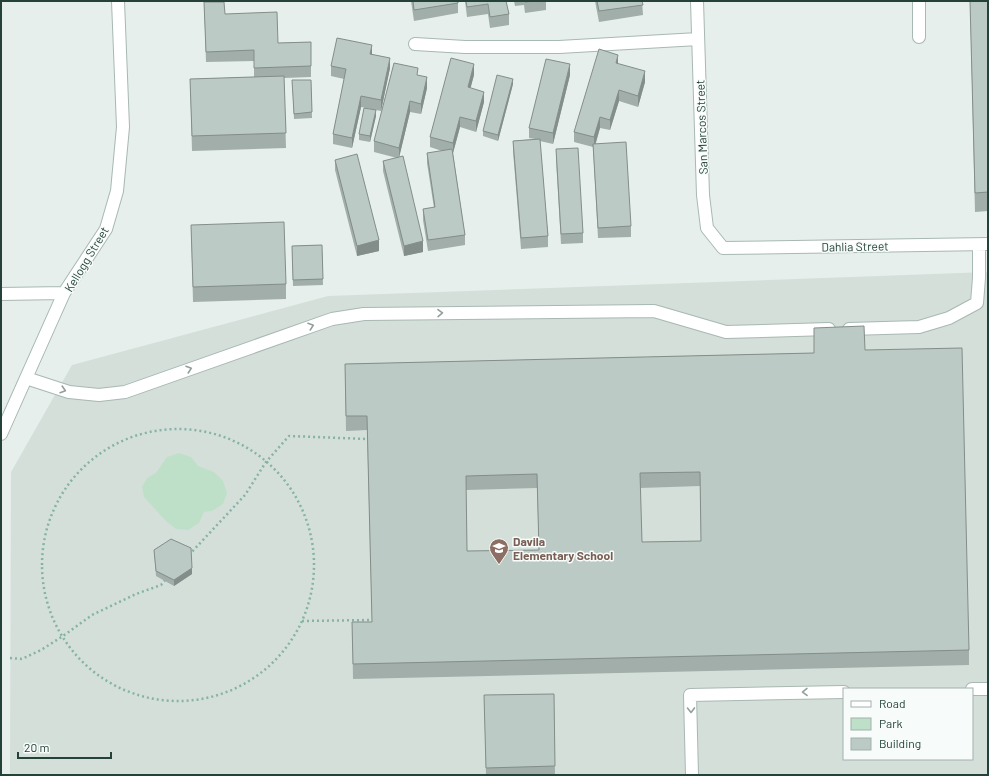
<svg xmlns="http://www.w3.org/2000/svg" width="989" height="776" font-family="Barlow,sans-serif">
<style>
.built{fill:#d4dfda;fill-rule:evenodd}
.green{fill:#bfe0c8}
.lines{fill:none;stroke-linecap:round;stroke-linejoin:round}
.minor-casing{stroke:#a8b8b2;stroke-width:14}
.path{stroke:#86b3a5;stroke-width:2.5;stroke-dasharray:2 3;stroke-linecap:butt}
.minor{stroke:#fff;stroke-width:12}
.wall{fill:#a1aea9;fill-rule:evenodd}
.shaded-wall{fill:#838d89}
.building{fill:#bbcac4;stroke:#838d89;fill-rule:evenodd}
.oneway{stroke:#92a09c}
.labels{text-anchor:middle;dominant-baseline:central;stroke-width:3;stroke-linejoin:round;paint-order:stroke}
.street-label{font-size:12px;fill:#24423a;stroke:#f7fbf9}
.education-label{font-size:12px;font-weight:bold;fill:#785e54;stroke:#f7fbf9;text-anchor:start}
</style>
<rect width="100%" height="100%" fill="#e6efeb"/>
<path class="built" d="M988,272V775H10L11,472L72,365L328,296ZM844,689H972V759H844Z"/>
<path class="green" d="M179,453L191,457L198,466L214,472L223,481L227,493L223,504L212,511L204,512L199,523L188,530L176,529L166,521L144,497L142,487L147,478L156,473L167,457Z"/>
<g class="lines">
<g class="minor-casing">
<path id="minor" d="M697,1L703,195L707,228L723,248L988,244
M919,1V37
M415,44L465,47H559L698,39
M1,294L64,293
M849,329L919,327L949,318L977,303L979,278V245
M26,378L69,392L99,395L125,392L332,319L364,314L654,311L726,332L829,329
M1,434L64,293L106,229L117,191L123,127L118,1
M972,689H988
M692,775L690,695L844,692"/>
</g>
<path class="path" d="M42 565a136 136 0 1 1 272 0a136 136 0 1 1-272 0Z
M189,555L245,495L266,462L289,436L367,439
M302,621L372,620
M10,658L22,659L41,650L63,636L92,615L136,594L161,585L166,579"/>
<use href="#minor" class="minor"/>
</g>
<path class="wall" d="M411,1H458V13L414,21Z
M465,1H506L509,14V25L490,28L488,14L467,17Z
M514,1H546V10L525,13L524,5L515,6Z
M595,1H642L643,15L599,22Z
M970,1H988V211L975,212Z
M204,2L278,43L311,42V77L284,78L286,148L192,151L190,79L254,77V61L206,62Z
M372,54L390,68L381,111L361,107L352,148L333,144V134L344,79L331,76V66Z
M618,64L645,82L638,107L619,101L610,130L600,128L596,143L631,226V237L598,238L593,147L574,142V132Z
M418,75L427,88L421,114L410,112L399,157L423,252L404,256L383,171V161L397,158L374,152V141Z
M474,75L470,88L484,102L476,132L460,127L453,153L465,235V245L428,251L423,220V209L434,208L427,163V153L442,151L430,147V137Z
M570,75L553,144L540,141L548,236V247L521,249L513,151V141L535,139L529,138V128Z
M292,80H311L312,118L294,119Z
M513,84L498,141L483,136V131Z
M376,116L370,142L359,140V134Z
M556,149L583,233V243L561,244L556,159Z
M335,160L379,251L357,256L335,170Z
M191,225L286,284V299L193,302Z
M322,245L323,285L293,286L292,246Z
M865,350L969,650V665L353,679L352,622H372L367,430L346,431L345,364L814,353ZM700,486L701,541L642,542L640,488ZM537,488L539,550L467,551L466,490Z
M154,550L192,574L174,586L156,576Z
M554,694L555,775H486L484,695Z"/>
<path class="shaded-wall" d="M372,45V56L370,54Z
M618,55V65L616,63Z
M390,58V68L381,111V100Z
M474,64V75L468,98V87Z
M570,64V75L553,144V133Z
M645,71V82L638,107V96Z
M427,77V88L421,114V104Z
M513,79V84L498,141V135Z
M619,90V101L610,130V120Z
M484,92V102L476,132V121Z
M361,96V107L352,148V138Z
M410,101V112L399,158V148Z
M376,110V116L370,142V136Z
M460,117V127L453,153V143Z
M600,117V128L594,148V137Z
M379,240V251L357,256V246Z
M423,241V252L404,256V246Z
M192,568V574L174,586V580Z"/>
<path class="building" d="M413,1H458V3L414,10Z
M466,1H506L509,14L490,17L488,4L467,7Z
M525,1H535L525,2Z
M597,1H642L643,5L599,11Z
M970,1H988V192L975,193Z
M204,2H224L225,14L277,12L278,43L311,42V66L254,68V50L206,52Z
M337,38L372,45L370,54L390,58L381,100L361,96L352,138L333,134L346,69L331,66Z
M599,49L618,55L616,63L645,71L638,96L619,90L610,120L600,117L594,137L574,132Z
M451,58L474,64L468,87L484,92L476,121L460,117L453,143L430,137Z
M546,59L570,64L553,133L529,128Z
M394,63L418,68L417,75L427,77L421,104L410,101L399,148L374,141Z
M497,75L513,79L498,135L483,131Z
M284,76L286,133L192,136L190,79Z
M292,80H311L312,112L294,114Z
M364,108L376,110L370,136L359,134Z
M540,139L548,236L521,238L513,141Z
M626,142L631,226L598,228L593,144Z
M578,148L583,233L561,234L556,149Z
M452,149L465,235L428,240L423,209L435,207L427,153Z
M357,154L379,240L357,246L335,160Z
M403,156L423,241L404,246L383,161Z
M284,222L286,284L193,287L191,225Z
M322,245L323,279L293,280L292,246Z
M864,326L865,350L962,348L969,650L353,664L352,622H372L367,416H346L345,364L814,353V328ZM700,472L701,541L642,542L640,473ZM537,474L539,550L467,551L466,476Z
M171,539L191,548L192,568L174,580L156,571L154,550Z
M554,694L555,766L486,768L484,695Z"/>
<defs><path id="oneway-chevron" d="M-2-3.5L2.5 0L-2 3.5" fill="none" stroke-width="1.6" stroke-linecap="round" stroke-linejoin="round"/></defs>
<g class="oneway">
<use href="#oneway-chevron" transform="translate(440 313) rotate(-1)"/>
<use href="#oneway-chevron" transform="translate(311 326) rotate(-19)"/>
<use href="#oneway-chevron" transform="translate(189 369) rotate(-19)"/>
<use href="#oneway-chevron" transform="translate(63 390) rotate(17)"/>
<use href="#oneway-chevron" transform="translate(805 692) rotate(179)"/>
<use href="#oneway-chevron" transform="translate(691 710) rotate(89)"/>
</g>
<defs>
<g id="school-pin" transform="scale(1)"><path d="M0 17L-7.5 6A9.5 9.5 0 1 1 7.5 6Z" fill="#8d6e63" stroke="#f7fbf9"/><path d="M0-5L7-2L0 1L-7-2ZM-4 1L0 2.5L4 1V4Q0 6-4 4Z" fill="#fff"/></g>
</defs>
<g fill-rule="evenodd">
<use href="#school-pin" x="499" y="548"/>
</g>
<g class="labels">
<g class="street-label">
<text transform="translate(701 127) rotate(-92)">San Marcos Street</text>
<text transform="translate(855 246) rotate(-1)">Dahlia Street</text>
<text transform="translate(86 259) rotate(-59)">Kellogg Street</text>
</g>
<g class="education-label">
<text x="513" y="541">Davila<tspan x="513" dy="14">Elementary School</tspan></text>
</g>
</g>
<rect width="989" height="776" fill="none" stroke="#24423a" stroke-width="4"/>
<rect x="843" y="688" width="130" height="72" fill="#f7fbf9" stroke="#a3b1ad"/>
<rect x="851" y="701" width="20" height="6" fill="#ffffff" stroke="#a3b1ad"/>
<text x="879" y="708" font-size="12" fill="#24423a">Road</text>
<rect x="851" y="718" width="20" height="12" fill="#bfe0c8" stroke="#a3b1ad"/>
<text x="879" y="728" font-size="12" fill="#24423a">Park</text>
<rect x="851" y="738" width="20" height="12" fill="#bbcac4" stroke="#a3b1ad"/>
<text x="879" y="748" font-size="12" fill="#24423a">Building</text>
<path d="M18 752v6h93v-6" fill="none" stroke="#24423a" stroke-width="2"/>
<text x="24" y="752" font-size="12" fill="#24423a" stroke="#f7fbf9" stroke-width="3" paint-order="stroke">20 m</text>
</svg>
